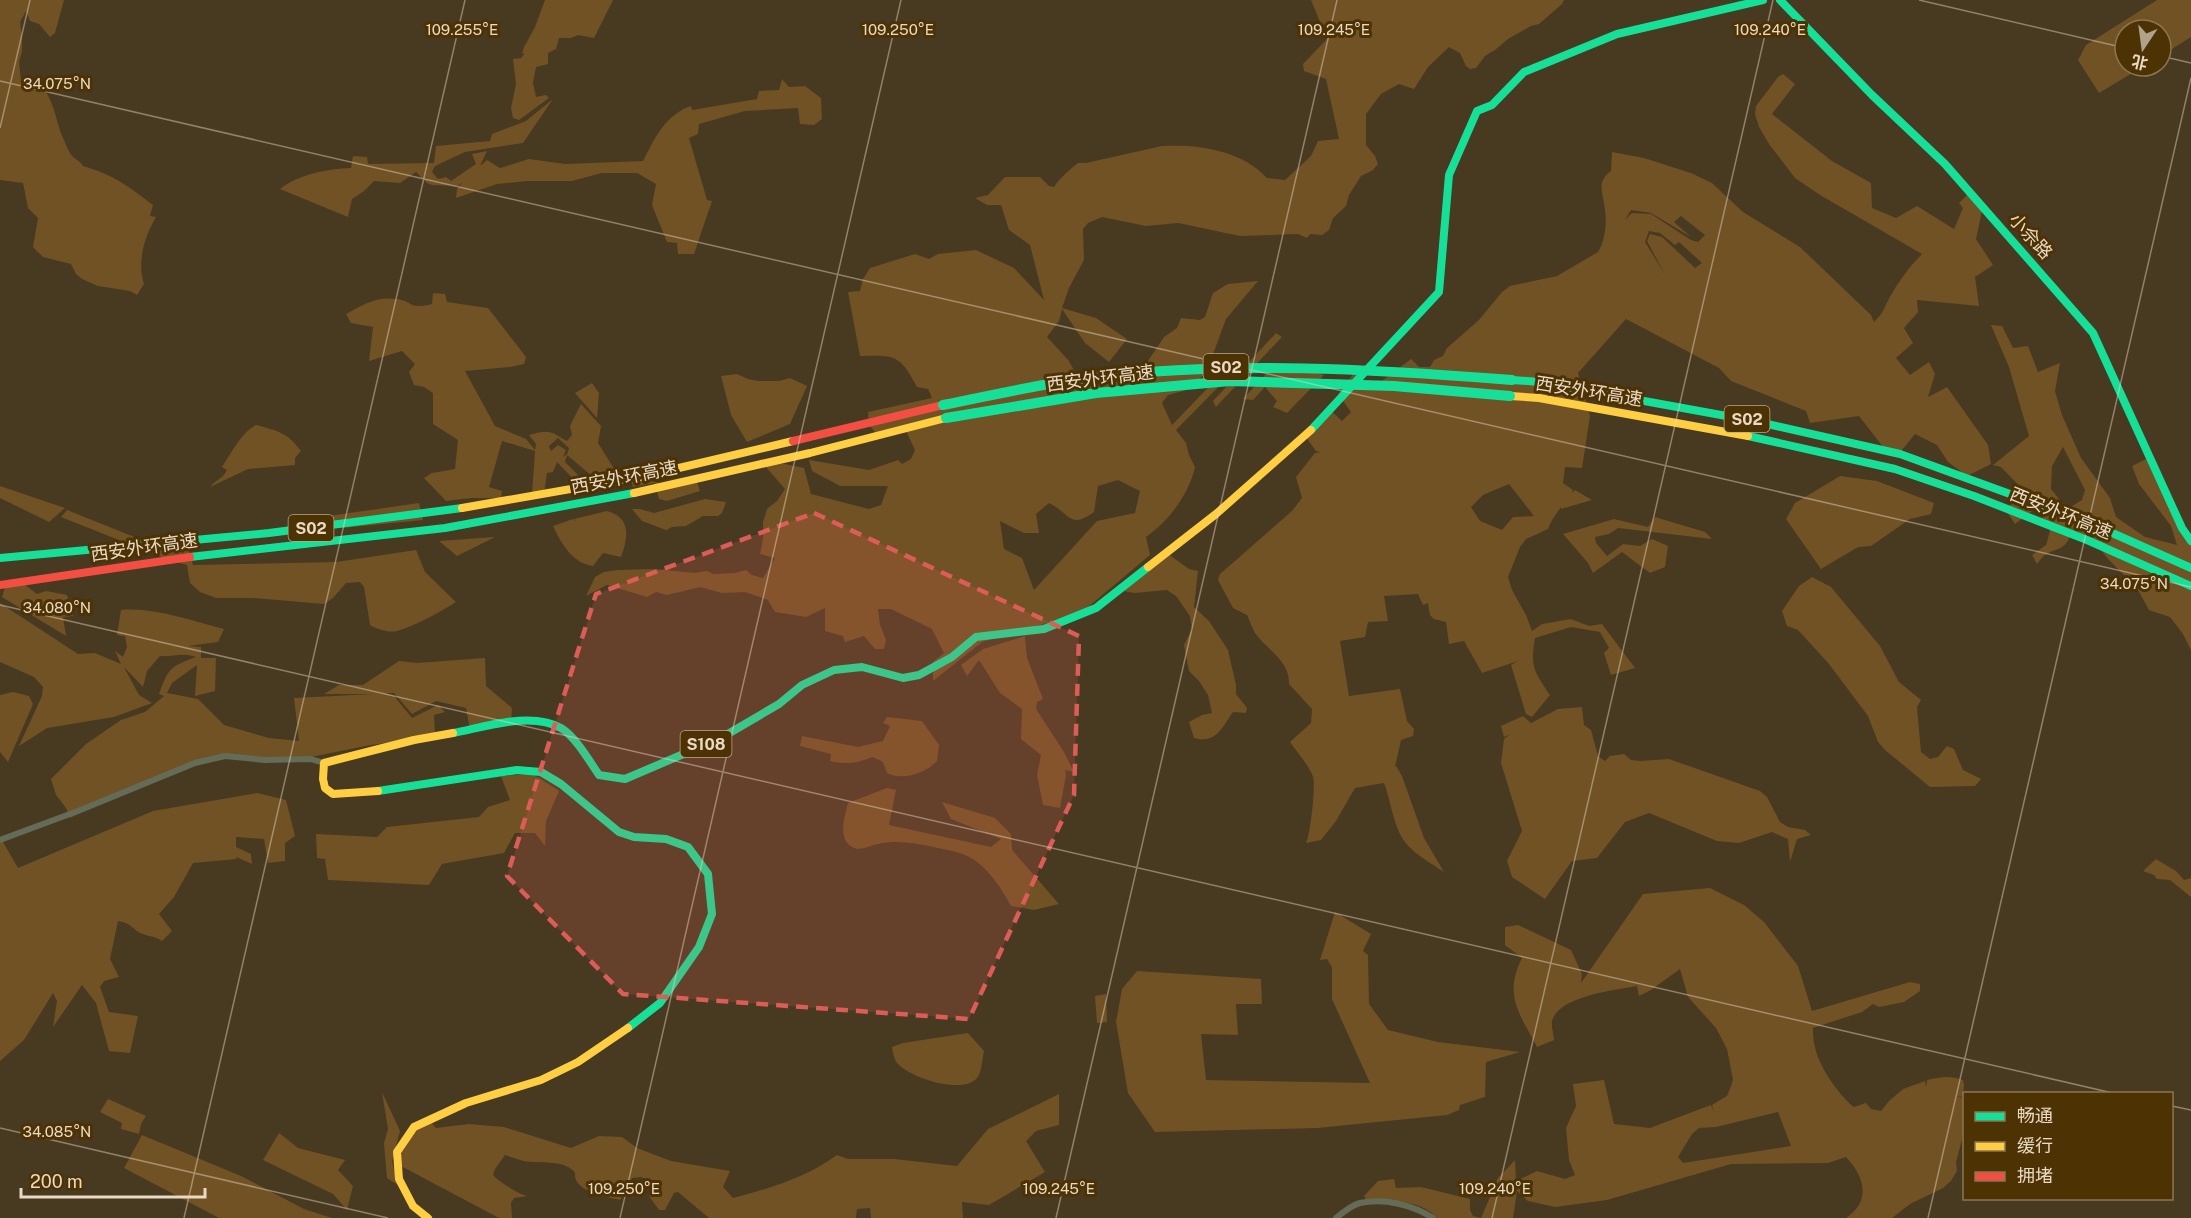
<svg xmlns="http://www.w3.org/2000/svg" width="2191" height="1218" font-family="'Public Sans','Noto Sans SC',sans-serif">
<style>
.green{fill:#705224;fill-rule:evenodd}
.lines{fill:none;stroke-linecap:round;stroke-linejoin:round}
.street{stroke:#646c58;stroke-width:6}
.fast{stroke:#16e098;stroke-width:8}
.slow{stroke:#ffcf43;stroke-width:8}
.jam{stroke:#f24e42;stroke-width:8}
.fast-bridge{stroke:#16e098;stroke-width:10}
.marked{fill:#dc5d57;fill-opacity:0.2;stroke:#dc5d57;stroke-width:4.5;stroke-dasharray:12 8;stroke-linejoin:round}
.ticks{fill:none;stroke:#eadac4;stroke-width:1.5;stroke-opacity:0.45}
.labels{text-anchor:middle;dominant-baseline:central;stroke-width:6;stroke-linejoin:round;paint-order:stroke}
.shield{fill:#4d3204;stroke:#bba88a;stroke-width:1.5}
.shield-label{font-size:16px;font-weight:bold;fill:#eadac4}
.street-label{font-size:18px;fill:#eadac4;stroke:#4d3204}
.ticks-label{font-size:15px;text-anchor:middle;fill:#eadac4;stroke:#4d3204;stroke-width:6;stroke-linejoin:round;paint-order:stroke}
</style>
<rect width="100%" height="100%" fill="#483921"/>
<path class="green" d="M0,0H64L55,33L50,37L39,24L30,21L26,11L20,22L22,37V51L19,62L21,81C54,78 53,118 64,140C66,145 69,153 73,157C78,161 80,161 83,166C114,175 128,186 153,205L150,216L156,217C144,237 137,262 144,284L137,295L130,291L98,286L82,279L76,274L71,264L43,257L33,247L38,218L28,208L23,183L0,180Z
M545,0H613L594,38L578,35L571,38H559L556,49L548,53V64L536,67L533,83L536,97L546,95L549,98L519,120L513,118L511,108L516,84L513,59L521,58L525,53L522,54L524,47L535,27Z
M1311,0H1564L1562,4L1539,24L1531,26L1508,39L1495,50L1485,56L1476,68L1470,69L1466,66L1460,53L1449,47L1428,67L1414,89L1399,84L1381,94L1366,114V145L1375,156L1378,164L1373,170L1361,176L1349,195L1346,206L1333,218L1329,230L1322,235L1310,234L1307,238L1298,234L1240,236L1178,223L1146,226L1102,217L1088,223L1083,229L1084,260L1069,288L1062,308L1096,318L1127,339L1109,362L1085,343L1062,309L1059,321L1047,337L1069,361L1082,385L1098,371L1117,368L1142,367V370L1164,337L1177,328L1181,318L1200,320L1205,317L1213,293L1228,284L1258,281L1226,319L1206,373L1187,390L1168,395L1162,403L1172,425L1229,366L1238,367L1176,430L1186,443L1189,455L1195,467C1189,494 1169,521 1146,537L1150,555L1081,613L982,642L933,681V662L944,653L932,629L891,609H878L880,625L886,640L884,649H875L864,636L845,642L843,636L825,631V608L806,617L775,612L768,600L745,592L722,593L700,587L667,595L656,592L647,597L607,585L586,596L595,577L604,572L618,570L654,569L695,573L707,571L713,574L735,573L746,570L752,575L763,578L775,558L760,554L763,539V522L767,509L777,501L785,489L759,459L804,468L811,494L869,509L881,505L888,486H840L812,471L809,460L869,470L898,460L902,464L911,459L915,450L906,431L880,438L869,425L868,412L932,398L928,389L917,387C900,355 896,355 860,356L848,292L860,291L863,279L870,268L915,254L929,259L938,254L976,250L1014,268L1044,300L1030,245L1009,230L1001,205H987L975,198L988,195L1005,177H1040L1049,186L1054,187C1058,180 1071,168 1078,163H1086L1162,146C1197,144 1242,150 1267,178L1285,180L1311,156L1318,141L1339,139L1326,79L1304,71L1303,64L1327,39ZM1118,480L1140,491L1135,513L1097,521L1034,590L1022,558L1004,549L1000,521L1024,533H1039L1036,514L1049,503C1070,513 1069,530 1094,512L1098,486Z
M2157,0H2191V37L2161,56V30H2125V66H2144L2099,93L2078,60L2086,45Z
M1783,74L1795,84L1772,114L1832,161L1871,183L1872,208L1896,218L1917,206L1954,229L1963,208L1959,203L1971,191L1983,206L1976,239L1993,265L1975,277L1979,306L1917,300L1918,312L1904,328L1913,343L1896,358L1910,375L1929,362L1935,374L1928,397L1947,387L1988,445L1991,464L1967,476L1948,462L1937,445L1915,434L1898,455L1887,452L1859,416L1810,423L1806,411L1731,381L1719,368L1626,319L1578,373L1590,416L1582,468L1565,467L1563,483L1573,490L1572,493L1575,490L1592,500L1561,509V507L1552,520L1548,529L1526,539L1520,547L1508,577L1512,590L1526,615L1532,631L1542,624L1571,619L1589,626L1602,624L1635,668L1611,675L1604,653L1609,648L1600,632L1571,627L1535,638C1530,667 1534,671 1550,695L1532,717L1526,714L1511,665L1518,661L1482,673L1464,641L1449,644L1446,622L1434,619L1430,615L1428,603L1423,605L1418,594L1384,596L1388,621L1368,622L1365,637L1340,641L1349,696L1400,689L1407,721L1414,729L1413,736L1401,740L1395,767L1396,766L1402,776L1424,838L1444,872C1431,863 1415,855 1405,842C1393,826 1391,801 1384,783L1355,788L1336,821L1321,840L1306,843C1310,836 1316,786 1313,777C1311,768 1296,751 1290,742L1311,723L1312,709L1289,684C1290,661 1267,650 1255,633C1252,628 1250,621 1247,615L1233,608L1218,580L1220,574L1292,511L1302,498L1296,477L1315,453L1321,452L1316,451L1303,433L1328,408L1342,421L1351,412L1338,394L1354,373L1370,390L1411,359L1419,367H1430L1434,360L1443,356L1447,348L1479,320L1502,292L1510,286L1557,276L1598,252C1605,241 1607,223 1605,210C1604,195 1595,182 1611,171L1612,152L1644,158L1691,173L1712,183L1743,212L1800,247L1871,315L1874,322C1885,311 1883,309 1890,297C1899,281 1909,267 1922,254L1820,195L1795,178L1769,144L1759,127L1755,114L1756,106L1778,77ZM1631,210L1651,213L1691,237L1674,222L1681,216L1705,235L1698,242L1691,240L1651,214L1632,213L1625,220ZM1649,231L1660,233L1675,245L1679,242L1702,263L1695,268L1662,237L1650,234L1647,241L1664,273L1645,242ZM1509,484L1534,516L1513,517L1502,530L1480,521L1471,507L1483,495Z
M782,79L789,87L805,86L821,98L822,119L814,125L800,124L798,108L745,111L699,124L698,134L689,138L707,200L712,201L694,254H678L677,243L667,242L652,205L656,184L637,173H602L572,181H527L497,184L456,198L457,189L463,182L458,186L432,185L427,183L416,172L400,183L374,181L364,191L352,199L348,217L280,189C299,174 328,169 351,168L353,156L367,157L368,164L434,163L436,146L490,141L492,134L526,121L553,99L523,143L465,152L435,166L432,172L438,179L446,177L451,181L476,164L472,154L487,151L480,166L487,160L500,168L529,159L565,164L643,161C655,138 665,115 691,106L692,110L757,99L759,91L779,90Z
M433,293L445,294L447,302L488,308L526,357L524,364L510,367L465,371L495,426L526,439L535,450L536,444L529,435C549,429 550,431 567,441L572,435L570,426L581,404L601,426L598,443L618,475L579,485L557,462L553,472L547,473L544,493L532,494L535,451L502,441L489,487L502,491L501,498H471L446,501L424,478L432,473L455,469L458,440L433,424V393L424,387L414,385L409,372L415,364L402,351L369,361L373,327L351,323L346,314C362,305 377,296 396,299C414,301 408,310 432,304ZM558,438L569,448L567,454L563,457L566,450L558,445L551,451L549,446ZM567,455L592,476L586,483L565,462Z
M1991,325L2002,326L2013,348L2028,346L2038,372L2060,363L2055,391L2062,415L2081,458L2110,498L2116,517L2145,537L2177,545L2171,526L2139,484L2132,466L2146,459L2191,544V650L2183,634L2170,617L2149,610L2137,588L2107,558L2090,534L2070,536C2065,549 2059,548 2048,553C2044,555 2040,560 2037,564L2032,555L2046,545L2050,531L2036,508L2015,524L2005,509L2026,493L2001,467L1993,465L2029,436L2009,367ZM2063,447L2085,490L2082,500L2067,509L2051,489L2052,466Z
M1276,333L1282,337L1216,407L1213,401Z
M1274,365L1299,367L1324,375L1287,413L1273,407L1277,401L1265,387L1253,400L1243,399Z
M737,374L748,379L758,381H779L790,378L807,386L790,424L747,442L731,415L721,376Z
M592,383L599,393L597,418L575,393Z
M256,425C278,431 287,432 301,451L295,458V465L248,469L210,487C215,480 223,479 227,470L222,467C232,452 241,433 256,425Z
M630,475L670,486L696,479L700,491L667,501L659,499L655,483L633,487Z
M1840,476L1877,481L1934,503L1931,514L1910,519L1871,546L1858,547L1821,569L1786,519L1795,503Z
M0,486L65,508L49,522L0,498Z
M705,499L726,502L722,513L718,516H703L686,526L672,527L666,530L642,521L632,509H640L654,513Z
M419,503L423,520L342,528L321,524L315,518Z
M67,510L162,548L189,551L193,565L336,562L416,550L425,572L456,602C442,611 413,627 397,631C388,633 377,629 370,625L364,587L360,582L346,583L333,598L324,604L254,598H216L200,592L190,583L187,565L169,560L61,517Z
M607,511C632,518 628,538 621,557L603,553L593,566C572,563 561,543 553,526L573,519L576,522L574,519Z
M1655,517L1705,532L1712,539L1618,528L1609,534L1595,537L1596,543L1607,556L1623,544L1640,546L1652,539L1668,546L1665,567L1650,573L1622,552L1593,573L1588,563L1563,534L1614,519L1648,527Z
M495,537L457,556L439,541Z
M1164,551L1189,569L1198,571L1194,607L1209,621L1228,650L1236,685V694L1247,708L1246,713L1233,712C1222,728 1216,744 1194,738L1189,722L1202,715L1212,713L1208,695L1199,681L1189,671L1184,645L1192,629L1190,616L1176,596L1167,590L1134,593L1118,590Z
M1812,577L1831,587L1880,646L1899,682L1921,700L1917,707L1921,752L1930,759L1938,757L1947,746L1954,749L1963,770L1981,779L1975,786L1930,787L1885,750L1878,742L1868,716L1829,664L1798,630L1787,626L1782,611L1799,586Z
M7,581L24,584L37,594L46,591L67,595L73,616L63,617L66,636L2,597Z
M0,603L78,654L95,653L121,664L115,651L123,657L127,647L125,636L117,635L121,610C155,607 191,621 224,629L218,642L188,646L201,647V658H216L215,691L195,696L197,665L172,683L167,693L198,699L224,725L269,738L299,741L294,698L373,694H324L339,685H363L399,661L417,663L485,658L486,686L512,708L511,724L470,730L466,708L436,701L412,714L394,693H386L394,696L412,718L438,705L445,712L434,715L435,736L371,745L285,762L223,756L127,788L70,818L66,808L56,795L51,779L86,744L121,720L145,712L164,696L159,694C169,667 170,667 196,657C182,652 174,657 160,656L147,671L143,687L124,667L139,695L152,703L114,717L47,728L19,746L42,696L43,687L34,677L0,662Z
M1025,636L1027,658L1043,699L1037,702L1036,709L1064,752L1074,772L1065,770L1066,775L1060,808L1043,805L1037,775L1041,755L1021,739L1022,709L1000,693L979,660L967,676L961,665L983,649Z
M13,692L29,696L33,704L8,762L0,752V695Z
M1582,707L1584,725L1591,730L1598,756L1605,761L1610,756L1624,754L1631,760L1640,761L1669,759L1760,791L1767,797L1780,822L1788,827L1805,830L1811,835L1797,839L1790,862L1788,839L1772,832L1739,843L1717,841L1649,813L1625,822L1597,858L1572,861L1545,899L1512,877L1507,861L1522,831L1501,763L1504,739L1510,734L1504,737L1501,726L1523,716L1531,723L1558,709Z
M887,717L922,721L939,745L937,761C926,773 903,781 887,773L883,762L873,757C858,763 846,765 830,761L831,754L800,746L802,736L858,747L883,741L890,726L883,723Z
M533,774L559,791L546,821L545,846L535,833H515L504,853L442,864L429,885L328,880L325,859L317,858L316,834L377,837L387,827L479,817L488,807L510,800L501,776Z
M887,788L896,790L889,825L991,847L1001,839L951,819L942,802L995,818L1011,834L1012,850L1059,904L1034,910L1011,906C1001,887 985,863 965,855C955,851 943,849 933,847C914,843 898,840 878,844C870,845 860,852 852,847C837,838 845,816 848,803Z
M257,793L286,800L295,836L285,843V861L268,863L264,839L236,837V847L251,854L252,864L236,857L237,859L193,863L174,897L159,914L172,931L162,941C155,936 151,937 143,934C133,931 133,923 118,921L110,959L119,977L104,981L100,987L109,1012L138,1016L130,1053L109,1051L96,1003L82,985L53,1027L57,1001L53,993L24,1040L0,1061V843L3,842L18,868L153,811Z
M2156,859L2176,871L2184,880L2191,878V897L2170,880L2157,879L2154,875L2143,871Z
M1710,888L1744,905L1764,922L1798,966L1812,1011L1910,982L1920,984V991L1904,1002L1879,1007L1873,1004L1862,1012L1813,1028C1813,1034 1813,1041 1815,1047C1818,1065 1840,1097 1854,1107L1866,1103L1871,1109L1881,1111L1889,1101L1903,1089L1925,1081L1926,1087L1927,1080C1940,1077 1950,1075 1963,1080L1964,1085L1963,1097L1955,1096L1963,1098L1964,1132L1956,1162L1957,1171L1951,1181L1943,1188L1910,1204L1892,1218H1846C1872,1201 1864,1176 1846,1157L1828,1163L1731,1164L1607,1200L1555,1207L1528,1201L1517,1191L1513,1218H1437C1421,1199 1390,1201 1367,1201L1364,1196L1378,1181L1394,1179L1396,1188L1421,1187L1470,1199V1210L1473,1216L1481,1218L1498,1178L1515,1160L1516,1181L1537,1171L1565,1179L1575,1175L1569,1160L1566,1128L1576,1106L1573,1084L1604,1080L1614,1124L1650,1128L1711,1105L1714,1113L1712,1105L1727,1096L1731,1086L1733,1080L1727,1049L1716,1028L1688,997L1680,969L1651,990L1639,996L1637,986C1616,990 1558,996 1552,1021C1551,1027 1554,1035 1554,1040L1537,1047C1520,1014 1503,996 1522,958L1505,945V927L1518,925L1571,950L1582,974L1581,983L1643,894ZM1778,1112L1791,1146L1683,1163L1678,1157L1692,1134L1699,1128L1716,1127Z
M1335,912L1371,934L1363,951L1368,955L1369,1004L1388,1030L1438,1042L1520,1052L1486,1062L1485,1097L1460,1105L1459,1110L1447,1115L1317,1128L1155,1132L1128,1093L1116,1022L1122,989L1137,971L1261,979L1262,1004H1236L1238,1035L1201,1034L1206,1080L1370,1083L1332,999V967L1327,959L1320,960Z
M1106,994L1107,1022L1097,1023L1095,996Z
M968,1033L984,1051C982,1059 982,1072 977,1078C963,1095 911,1078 898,1064C894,1060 893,1053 892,1047L903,1043Z
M382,1092L400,1131L392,1161L398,1185L387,1178L384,1143L388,1129Z
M1059,1094V1125L1036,1131L1026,1141L1045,1172L989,1205L962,1202L963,1218H871L870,1208L857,1209L856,1218H709L678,1192L674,1193L665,1210H659L649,1196L650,1186L653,1182L641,1177L632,1178L620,1200C607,1197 573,1192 575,1173C566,1159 539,1164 524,1161C518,1160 511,1157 505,1155L495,1169L493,1175C499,1182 520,1195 528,1196L514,1198L511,1203L512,1218H499L399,1165L405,1135L428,1118L436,1128L469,1124L504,1127L571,1148L599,1136L622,1137L637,1148L671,1161L730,1171L723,1187L733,1198C771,1188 805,1178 837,1155L848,1159H894L957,1166L988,1129Z
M108,1099L146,1116L141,1124L139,1134L121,1129L122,1123L100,1112Z
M279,1133L298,1148L345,1160L338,1170L353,1186L347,1210L333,1194L263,1160Z
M142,1135L241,1176L304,1209L332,1218H219L124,1168Z"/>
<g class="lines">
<path class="street" d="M0,840L78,811L195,763L225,756L265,760L311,759L324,763
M1336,1218C1342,1213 1352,1205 1360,1203C1385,1198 1413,1205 1433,1218"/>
<path class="fast" d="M1780,0L1872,95L1945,164L2093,333L2182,528L2191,541
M1512,380L1540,382L1754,421L1900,454L2092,524L2191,568
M1311,430L1439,292L1449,175L1477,111L1492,105L1524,72L1617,34L1763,0
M1748,436L1895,469L1974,496L2087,540L2191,586
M190,557L445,528L634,493
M0,558L269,533L462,508
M453,733C485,727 531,711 561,728C575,736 590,762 599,775L625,779L721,738L779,704L802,685L834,670L862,667L903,678L919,675L952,657L976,637L1044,629L1096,608L1148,567
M378,791L517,770L541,772L561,784L619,832L634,837L666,839L688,847L708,874L712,914L699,947L660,1003L628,1028"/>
<path class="slow" d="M1510,396L1539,398L1748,436
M634,493L810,453L946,418
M462,508L645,476L793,441
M1148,567L1216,514L1311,430
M378,791L333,794L325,788L323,779L324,763L414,740L453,733
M428,1218L413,1206L399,1179L397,1152L414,1127L466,1103L541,1080L578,1062L628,1028"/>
<path class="jam" d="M793,441L943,405
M0,585L190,557"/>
<path class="fast-bridge" d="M943,405C994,395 1044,383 1095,377C1234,361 1373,369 1512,380
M946,418L1096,393L1230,381L1394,386L1510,396"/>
</g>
<path class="marked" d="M814,513L1079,636L1074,795L969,1019L623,994L507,876L596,594Z"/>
<path class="ticks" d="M1919,0L2125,48M2161,56L2191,63M0,81L2191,587M0,128L30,0M0,605L2117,1094M2172,1106L2191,1110M0,1128L388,1218M184,1218L465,0M620,1218L901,0M1056,1218L1337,0M1492,1218L1773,0M1928,1218L2191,78"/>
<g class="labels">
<g class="shield">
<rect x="1203.5" y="354" width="45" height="26" rx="4.5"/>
<rect x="1724.5" y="406" width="45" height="26" rx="4.5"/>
<rect x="288.5" y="515" width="45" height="26" rx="4.5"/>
<rect x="680.5" y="731" width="51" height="26" rx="4.5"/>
</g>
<g class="shield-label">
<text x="1226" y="367">S02</text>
<text x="1747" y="419">S02</text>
<text x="311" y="528">S02</text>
<text x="706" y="744">S108</text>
</g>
<g class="street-label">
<text transform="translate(2031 236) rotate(48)">小佘路</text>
<text transform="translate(1100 378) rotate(-7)">西安外环高速</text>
<text transform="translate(1589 391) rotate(9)">西安外环高速</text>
<text transform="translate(624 477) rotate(-11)">西安外环高速</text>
<text transform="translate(2061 513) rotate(22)">西安外环高速</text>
<text transform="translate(144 547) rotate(-8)">西安外环高速</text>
</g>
</g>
<g class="ticks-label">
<text x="462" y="35">109.255°E</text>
<text x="898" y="35">109.250°E</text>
<text x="1334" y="35">109.245°E</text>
<text x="1770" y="35">109.240°E</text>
<text x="57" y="89">34.075°N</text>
<text x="2134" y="589">34.075°N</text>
<text x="57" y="613">34.080°N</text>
<text x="57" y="1137">34.085°N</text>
<text x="624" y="1194">109.250°E</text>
<text x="1059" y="1194">109.245°E</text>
<text x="1495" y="1194">109.240°E</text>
</g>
<rect x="1963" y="1092" width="210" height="108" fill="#4d3204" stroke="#8c7551" stroke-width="1.5"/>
<rect x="1975" y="1112" width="30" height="9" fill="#16e098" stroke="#8c7551" stroke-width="1.5"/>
<text x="2017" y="1122" font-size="18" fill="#eadac4">畅通</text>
<rect x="1975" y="1142" width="30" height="9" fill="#ffcf43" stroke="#8c7551" stroke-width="1.5"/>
<text x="2017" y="1152" font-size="18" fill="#eadac4">缓行</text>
<rect x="1975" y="1172" width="30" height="9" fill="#f24e42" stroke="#8c7551" stroke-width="1.5"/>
<text x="2017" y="1182" font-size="18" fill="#eadac4">拥堵</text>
<g transform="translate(2143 48) rotate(193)"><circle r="28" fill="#4d3204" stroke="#8c7551" stroke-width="1.5"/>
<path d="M0-4.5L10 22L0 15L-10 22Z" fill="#b1a28b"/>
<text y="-9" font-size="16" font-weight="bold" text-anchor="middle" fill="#eadac4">北</text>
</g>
<path d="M21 1188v9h184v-9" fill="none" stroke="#eadac4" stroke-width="3"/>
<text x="30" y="1188" font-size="18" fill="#eadac4" stroke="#4d3204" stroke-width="4.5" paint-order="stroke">200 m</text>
</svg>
